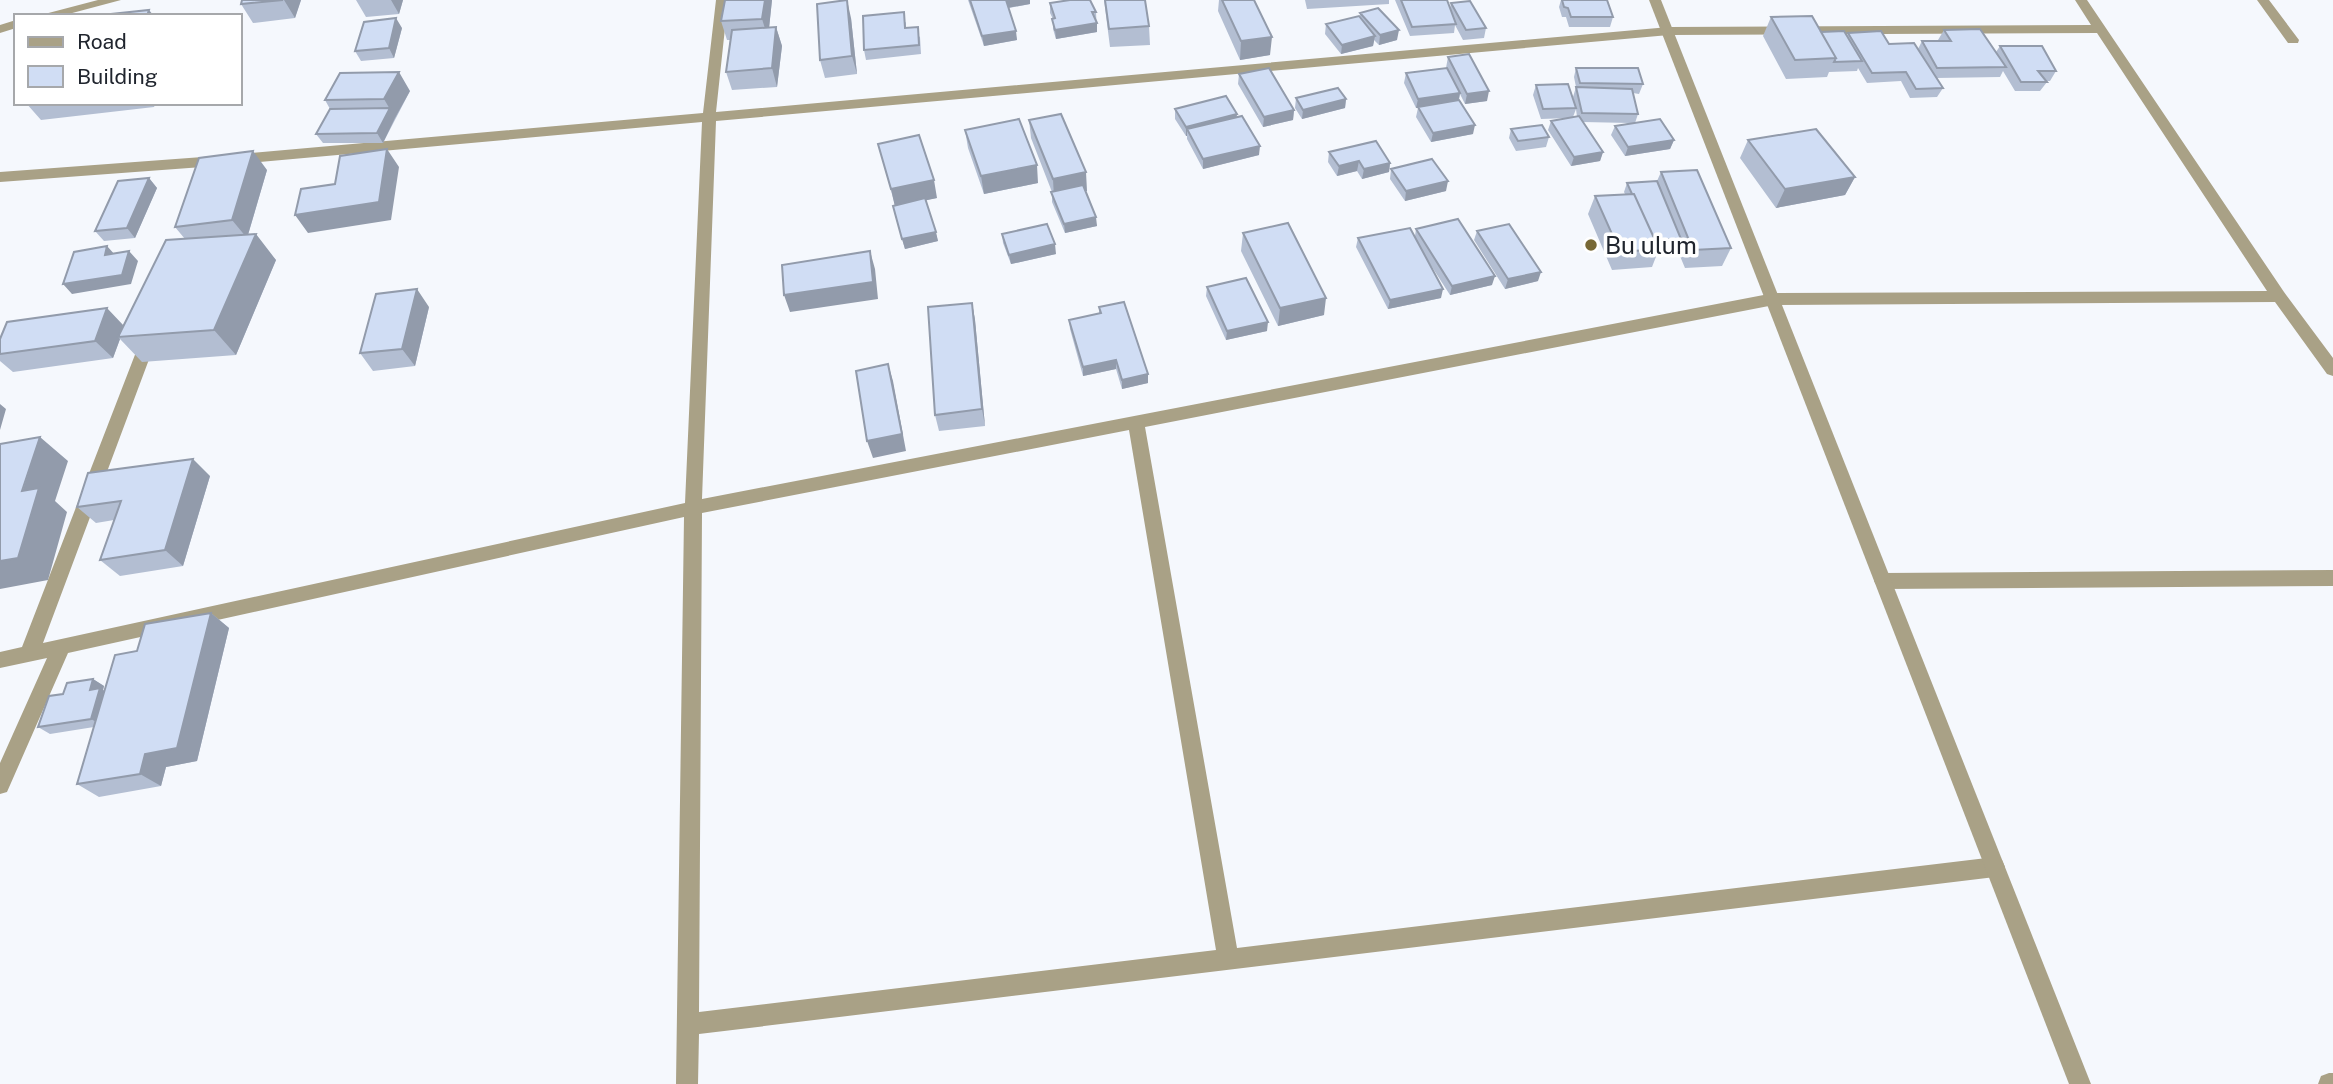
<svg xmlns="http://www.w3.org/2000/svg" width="2333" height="1084" font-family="'Public Sans',sans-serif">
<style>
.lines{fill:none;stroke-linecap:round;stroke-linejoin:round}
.minor{fill:#a9a186;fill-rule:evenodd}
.tertiary{fill:#a9a186;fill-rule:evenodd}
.wall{fill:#b3bed2;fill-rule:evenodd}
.shaded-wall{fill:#929bab}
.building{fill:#d0ddf4;stroke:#929bab;stroke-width:2}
.poi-dot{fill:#776835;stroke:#fff;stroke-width:2.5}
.labels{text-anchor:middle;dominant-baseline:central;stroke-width:7;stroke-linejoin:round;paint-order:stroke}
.poi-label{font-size:24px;fill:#20252e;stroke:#fff;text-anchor:start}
</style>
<rect width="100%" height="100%" fill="#f5f8fd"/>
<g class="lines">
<path class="minor" d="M98,0H121L61,16H37Z
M716,0H728L716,112L1669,27L2091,25L2075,0H2087L2284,292L2333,358V376L2327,374L2275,302L1774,305L1145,427L1237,948L1995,857L2002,860L2005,867L2002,874L1995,877L699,1034L698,1084H676L684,517L68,653L7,792L0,794V763L47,658L0,668V652L22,647L143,334L149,332L157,338L43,643L685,503L702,122L216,166L0,182V172L216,156L703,113ZM2097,33L2267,291L1774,293L702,499L716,121L1669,35ZM1129,430L1216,950L699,1012L702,513Z
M2257,0H2269L2299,40L2298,43H2288Z
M16,20V28L0,33V25Z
M2333,570V586L1883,589L1877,586L1874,581L1877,576L1883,573Z
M2329,1073H2333V1084H2318L2321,1076Z"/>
<path class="tertiary" d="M1649,0H1661L2091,1084H2069Z"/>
</g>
<path class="wall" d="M242,0H301L295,18L253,23L241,4Z
M356,0H403L399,14L366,17Z
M772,0L769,28L776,27L782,46L777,87L732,90L726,72L730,40H727L721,21Z
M968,0H1030V4L1009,8L1017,40L984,46Z
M1104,0H1145L1149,26L1150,45L1110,47Z
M1219,0H1254L1270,55L1240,60L1218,11Z
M1305,0H1389V4L1307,9Z
M1395,0H1447L1450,8L1451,3L1486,28L1484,38L1463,40L1455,25L1454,33L1410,36Z
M1561,0H1607L1613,17L1610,27H1569L1566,17H1562L1559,7Z
M1050,3L1096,12L1097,32L1056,39L1053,29V19L1050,13Z
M1360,13L1397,40L1379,45L1374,40L1373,46L1341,54L1325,34L1326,24L1360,18Z
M1771,17L1821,32L1847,36L1848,33L1889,44L1918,49L1922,41H1939L1938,40L1944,30L1996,52L2000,46L2056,71L2050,81H2046L2047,82L2040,91H2015L2003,71L2000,77L1936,78L1943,88L1937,97L1910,98L1901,81L1867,83L1858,68L1857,71L1829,72L1827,77L1786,79L1763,36Z
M851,18L857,74L825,78L820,60Z
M906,22V28L920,37L921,54L866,60L864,50Z
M402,28L394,58L361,61L355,51Z
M1448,57L1487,101L1465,104L1460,94L1459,100L1473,134L1431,142L1416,117L1418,108H1416L1404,83L1406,73L1446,68Z
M1576,68L1643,84L1639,94L1633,93L1638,114L1635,123L1674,140L1670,149L1625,156L1611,135L1615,126L1630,123L1583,122L1603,152L1600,161L1571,166L1548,130L1551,121L1569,118L1541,119L1533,95L1536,85L1575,104L1573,97L1576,87L1574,77ZM1576,109L1577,117H1573Z
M1239,74L1294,110L1293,120L1263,127L1238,84Z
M410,91L383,143H323L316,134L330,109L325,100Z
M1296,98L1346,99L1345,108L1302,119L1295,108Z
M26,103H156L154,107L41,120Z
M1175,109L1259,155L1203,169L1187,139V136H1186L1175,119Z
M1029,120L1087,191H1085L1097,226L1065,233L1052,202V192L1031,138Z
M1511,129L1549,137L1546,147L1516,151L1509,138Z
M965,130L1038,183L984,194L968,148Z
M1748,140L1855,177L1845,195L1776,208L1740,158Z
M878,144L937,198L926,200L938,241L905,249L895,215L893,206L895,205Z
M1329,152L1390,163L1389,172L1362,179L1357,171L1337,176L1328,162Z
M1391,169L1446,191L1405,201L1390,179Z
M267,170L248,235L276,260L236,355L142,362L120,339L113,358L13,372L0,361V339L123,325L185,239L175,227Z
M1661,172L1731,248L1722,266L1685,268L1677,249H1659L1652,267L1612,270L1588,214L1595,196L1625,194L1624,192L1627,183L1657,181Z
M149,178L157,188L135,238L104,241L95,231Z
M1416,229L1492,285L1450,295L1423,253L1441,298L1388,309L1356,247L1358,238L1415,236Z
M1477,231L1538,281L1505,289L1474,240Z
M1243,233L1324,315L1278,326L1241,251Z
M1002,234L1056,254L1011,264L1003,243Z
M1207,287L1267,331L1226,340L1206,296Z
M972,303L975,320L985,426L939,431L935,415Z
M429,307L415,366L373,371L360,353Z
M1099,307L1148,374V383L1122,389L1116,369L1083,376L1070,329L1069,320L1099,314Z
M210,476L183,566L120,576L100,560L114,520L96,523L77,507Z
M211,613L229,628L197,761L166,767L161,786L99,797L77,784L94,727L50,734L38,727L63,694L93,679L104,686L103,690L104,691L137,651Z"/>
<path class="shaded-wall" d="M284,0H301L295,18Z
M391,0H403L399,14Z
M765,0H772L768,38L762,19Z
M847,0L851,18L857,74L852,56Z
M1006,0H1030V4L1007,8Z
M149,10L154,16H147Z
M396,18L402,28L394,58L389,48Z
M1097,23V32L1056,39L1055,30Z
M776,27L782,46L777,87L772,68Z
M1399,30L1397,40L1379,45L1380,35Z
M1016,31L1017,40L984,46L982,36Z
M1375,36L1373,46L1341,54L1342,45Z
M1272,37L1270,55L1240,60L1241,41Z
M399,72L410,91L395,118L384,99Z
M1489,91L1487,101L1465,104L1467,94Z
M1460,93L1458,103L1416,108L1418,99Z
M1346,99L1345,108L1302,119L1303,110Z
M390,108L395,118L383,143L377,133Z
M1294,110L1293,120L1263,127L1264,117Z
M1237,114L1236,123L1187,129V136H1186V127Z
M1475,125L1473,134L1431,142L1433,133Z
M1674,140L1670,149L1625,156L1628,147Z
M1260,146L1259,155L1203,169V159Z
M387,149L399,167L391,220L308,233L295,215Z
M253,151L267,170L247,238L232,220Z
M1603,152L1600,161L1571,166L1574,157Z
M1359,161L1357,171L1337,176L1339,166Z
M1390,163L1389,172L1362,179L1364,169Z
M1037,165L1038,183L984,194L981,176Z
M1086,172L1087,191L1054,198L1053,179Z
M1855,177L1845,195L1776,208L1785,189Z
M149,178L157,188L135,238L127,228Z
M934,180L937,198L895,207L891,189Z
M1448,181L1446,191L1405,201L1406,191Z
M1096,217L1097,226L1065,233L1064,224Z
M936,232L938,241L905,249L902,239Z
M256,234L276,260L236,355L214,330Z
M1055,244L1056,254L1011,264L1009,255Z
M107,246L116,256L105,255Z
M129,251L138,261L131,284L72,294L63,284Z
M870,251L875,269L878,299L790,312L784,295Z
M1541,272L1538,281L1505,289L1508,279Z
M1495,276L1492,285L1450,295L1452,286Z
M417,289L429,307L415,366L402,349Z
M1443,289L1441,298L1388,309L1390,300Z
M1326,298L1324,315L1278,326L1280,308Z
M972,303L975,320L985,426L982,409Z
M107,308L124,326L118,337L120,339L113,358L95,341Z
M1268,322L1267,331L1226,340L1227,331Z
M1116,360V369L1083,376V367Z
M888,364L893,381L906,451L873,458L867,441Z
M1148,374V383L1122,389V380Z
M0,404L6,409L0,430Z
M40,437L68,461L55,501L67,512L48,580L0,589V561Z
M193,459L210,476L183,566L165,550Z
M211,613L229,628L197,761L166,767L161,786L140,774L145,754Z
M93,679L104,686L103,690L111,695L103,726L91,719L90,690Z"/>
<path class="building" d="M242,0H283L241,4Z
M725,0H765L762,19L721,21Z
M847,0L852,56L820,60L817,4Z
M970,0H1006L1016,31L982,36Z
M1070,0H1090L1096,12H1092L1097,23L1055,30L1052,19L1055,18L1050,3Z
M1105,0H1145L1149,26L1109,29Z
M1222,0H1254L1272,37L1241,41Z
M1401,0H1447L1456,24L1412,27Z
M1562,0H1607L1613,17H1571L1568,8L1564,7Z
M1470,1L1486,28L1466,30L1451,3Z
M1378,8L1399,30L1380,35L1360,13Z
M149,10L147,16H92Z
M904,12L905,28L918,27L919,45L864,50L863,16Z
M1359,16L1375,36L1342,45L1326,24Z
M1812,16L1836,58L1795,60L1771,17Z
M396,18L389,48L355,51L364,22Z
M776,27L772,68L726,72L732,30Z
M1980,29L2006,67L1937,68L1922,41H1951L1944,30Z
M1844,31L1862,61L1834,62L1836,58L1821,32Z
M1881,31L1889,44L1914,43L1943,88L1916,89L1906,72L1872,73L1848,33Z
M2000,46H2042L2056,71H2038L2047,82H2021Z
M1469,54L1489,91L1467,94L1448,57Z
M1269,68L1294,110L1264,117L1239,74Z
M1447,68L1460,93L1418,99L1406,73Z
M1576,68H1638L1643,84L1580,83Z
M399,72L384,99L325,100L340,73Z
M1568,84L1576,108L1543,109L1536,85Z
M1576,87L1632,89L1638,114L1582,113Z
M1338,88L1346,99L1303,110L1296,98Z
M1226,96L1237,114L1186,127L1175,109Z
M1459,100L1475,125L1433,133L1418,107Z
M390,108L377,133L316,134L330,109Z
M1061,114L1086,172L1053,179L1029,120Z
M1242,116L1260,146L1203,159L1187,129Z
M1579,116L1603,152L1574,157L1551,121Z
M1019,119L1037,165L981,176L965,130Z
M1660,119L1674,140L1628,147L1615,126Z
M1542,125L1549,137L1518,141L1511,129Z
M1816,129L1855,177L1785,189L1748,140Z
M919,135L934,180L891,189L878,144Z
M1376,141L1390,163L1364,169L1359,161L1339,166L1329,152Z
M387,149L379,202L295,215L301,189L335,184L340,156Z
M253,151L232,220L175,227L199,158Z
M1432,159L1448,181L1406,191L1391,169Z
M1697,170L1731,248L1693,250L1661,172Z
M149,178L127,228L95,231L118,181Z
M1657,181L1681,239L1655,240L1634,194H1632L1627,183Z
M1083,185L1096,217L1064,224L1051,192Z
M1634,194L1659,249L1620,252L1595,196Z
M925,198L936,232L902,239L893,206Z
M1458,219L1495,276L1452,286L1416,229Z
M1288,223L1326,298L1280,308L1243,233Z
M1047,224L1055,244L1009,255L1002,234Z
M1509,224L1541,272L1508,279L1477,231Z
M1410,228L1443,289L1390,300L1358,238Z
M256,234L214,330L118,337L166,240Z
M107,246L105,255L129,251L122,275L63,284L74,252Z
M870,251L873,282L784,295L782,265Z
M1246,278L1268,322L1227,331L1207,287Z
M417,289L402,349L360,353L376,294Z
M1124,302L1148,374L1122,380L1116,360L1083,367L1069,320L1101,313L1099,307Z
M972,303L982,409L935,415L928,307Z
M107,308L95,341L0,354V339L7,322Z
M888,364L902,434L867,441L856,371Z
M40,437L22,491L39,488L18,558L0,561V444Z
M193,459L165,550L100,560L121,501L77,507L88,473Z
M211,613L177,748L145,754L140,774L77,784L115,655L137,651L145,624Z
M93,679L90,690L100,688L91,719L38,727L49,696L63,694L67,683Z"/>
<circle class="poi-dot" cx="1591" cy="245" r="7"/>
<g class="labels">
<g class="poi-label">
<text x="1605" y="245">Bu ulum</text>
</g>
</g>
<rect x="14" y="14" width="228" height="91" fill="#ffffff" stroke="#a6a8ab" stroke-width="2"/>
<rect x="28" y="37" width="35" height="10" fill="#a9a186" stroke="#a6a8ab" stroke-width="2"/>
<text x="77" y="49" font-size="21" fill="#20252e">Road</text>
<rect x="28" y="66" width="35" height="21" fill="#d0ddf4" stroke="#a6a8ab" stroke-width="2"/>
<text x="77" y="84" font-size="21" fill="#20252e">Building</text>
</svg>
